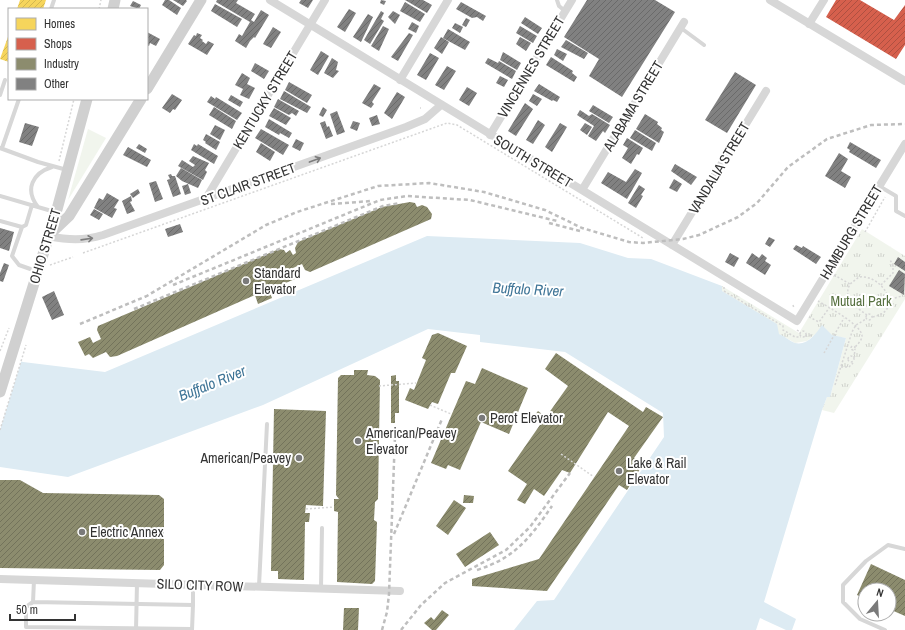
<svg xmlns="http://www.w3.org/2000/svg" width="905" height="630" font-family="'Archivo Narrow',sans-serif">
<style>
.grass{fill:#f1f5ed}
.park{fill:url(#park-tufts)}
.water{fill:#ddebf3}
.pier{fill:#fff}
.homes{fill:url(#homes-hatch)}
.shops{fill:url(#shops-hatch)}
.industry{fill:url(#industry-hatch)}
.building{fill:url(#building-hatch)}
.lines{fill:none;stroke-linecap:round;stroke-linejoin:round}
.path{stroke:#d6d6d6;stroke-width:1.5;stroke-dasharray:2 2;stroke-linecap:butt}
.lane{stroke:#d7d7d7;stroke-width:4}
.street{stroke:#d7d7d7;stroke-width:8}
.secondary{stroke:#d0d0d0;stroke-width:11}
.rail{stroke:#bebebe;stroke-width:2.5;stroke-dasharray:4 3;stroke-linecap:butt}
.oneway{stroke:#7d7d7d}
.poi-dot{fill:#7a7a7a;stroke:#fff;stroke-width:1.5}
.labels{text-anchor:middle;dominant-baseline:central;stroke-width:4;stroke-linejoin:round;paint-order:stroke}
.street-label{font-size:14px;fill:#333;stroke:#fff}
.poi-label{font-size:14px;fill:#333;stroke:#fff;text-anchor:start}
.park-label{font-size:14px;fill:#56703f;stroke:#fff}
.water-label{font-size:15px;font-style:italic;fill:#3f7597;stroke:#fff}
</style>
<defs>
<pattern id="park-tufts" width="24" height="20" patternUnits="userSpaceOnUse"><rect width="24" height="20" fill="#f1f5ed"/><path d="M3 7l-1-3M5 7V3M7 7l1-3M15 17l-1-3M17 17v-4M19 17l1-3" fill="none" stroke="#cfd2cc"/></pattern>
<pattern id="homes-hatch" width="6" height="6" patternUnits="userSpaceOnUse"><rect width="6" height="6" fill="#f6d55c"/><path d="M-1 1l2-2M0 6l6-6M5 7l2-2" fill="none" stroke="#d3b750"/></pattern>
<pattern id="shops-hatch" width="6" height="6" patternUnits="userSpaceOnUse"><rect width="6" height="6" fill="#d6604d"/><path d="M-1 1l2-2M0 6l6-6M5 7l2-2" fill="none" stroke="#ae5041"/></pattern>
<pattern id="industry-hatch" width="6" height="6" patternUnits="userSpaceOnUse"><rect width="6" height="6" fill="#8c8c6e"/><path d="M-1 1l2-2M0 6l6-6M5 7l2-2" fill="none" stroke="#73735b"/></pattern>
<pattern id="building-hatch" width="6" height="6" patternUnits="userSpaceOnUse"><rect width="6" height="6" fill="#818181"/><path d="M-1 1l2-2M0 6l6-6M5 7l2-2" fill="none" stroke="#6a6a6a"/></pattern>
</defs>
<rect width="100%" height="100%" fill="#fff"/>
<path class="grass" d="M88,129L106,138L68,200Z"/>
<path class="park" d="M862,229L905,256V299L834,413L822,410L827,397H830L846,338L817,333L807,341L795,343L779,334L722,291V286L799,333Z"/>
<path class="water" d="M427,236L580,243L628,258L651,259L722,286V291L777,324L779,334C785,336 789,341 795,343C807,346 816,334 822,325L832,335L846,338L830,397H827L822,410L764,602L796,619L792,630H786L760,618L756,630H514L537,601L554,600L664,437L663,413L565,352L480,342V335L428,329L263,405L68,477L0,467V354L23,362L105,372Z"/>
<path class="pier" d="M0,352L22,359L0,430Z"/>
<path class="homes" d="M20,0H46L43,9H17Z
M9,34V62L0,59Z"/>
<path class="shops" d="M836,0H860L894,20L905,5V45L896,59L826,17Z"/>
<path class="industry" d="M410,202L415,203L417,207L422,205L427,207L432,214L431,219L310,272L305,270L302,264L293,268L296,273L295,279L269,290L272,298L258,304L255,295L117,356L110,357L106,352L93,358L89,354L85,356L78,342L90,337L93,343L101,339L97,330L98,326L197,284L279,249L284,250L286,253L290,250L293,255L296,253L295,248L298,242L382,207Z
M438,333L467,346L455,373H451L438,404L432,402L428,409L405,400L410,388L414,390L426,360L422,358L432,335Z
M556,353L643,412L646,407L663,417L634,458L643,464L627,490L619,485L547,591L472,586V579L539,559L629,426L608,412L570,473L562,470L544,496L534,489L525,504L517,500L527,484L508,471L542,422L534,416L538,411L546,417L568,386L545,369Z
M482,368L528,388L509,434L481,422L460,470L448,465L446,469L431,463L466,381L475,384Z
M354,370H368L367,375L375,376L380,380L378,499L375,502L374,520L377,522L375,581L372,584L337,582L338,512L334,511V499H339L336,495L338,378L341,375H354Z
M396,375V381H399V413H395V423H391V376Z
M274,409L326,411L323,506L306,505L305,513H310L309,522H305L304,580L278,579V571H271Z
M0,480H20L43,493L159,495L164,499V565L160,570L0,568Z
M464,495L474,496L473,503H463Z
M454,500L466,508L448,535L436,526Z
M490,532L499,545L465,567L456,554Z
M871,564L905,580V616L889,609V590H865V599L857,595Z
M344,608H359L358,630H343Z
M442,610L449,615L436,630H432L424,623L431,617L434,620Z"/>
<path class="building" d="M165,0H169L181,8L177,15L162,5Z
M173,0H186L187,1L183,6Z
M217,0H238L236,3L255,14L251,20L254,22L261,10L269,15L255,38L254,37L250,41L246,48L235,41L239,34L242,36L250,22L216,2Z
M301,0H313L308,8L299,3Z
M381,0L386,1L384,5L380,3Z
M405,0H423L432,5L427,13Z
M587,0H655L675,12L622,97L589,76L599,59L564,37Z
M133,1L141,5L139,9L130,6Z
M405,2L425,14L420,22L400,11Z
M461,2L486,16L483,21L477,17L472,18L456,9Z
M215,4L242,19L237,27L211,11Z
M349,9L356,13L345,32L337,27Z
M381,11L384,13L381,19L384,21L370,44L364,40Z
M393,11L400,15L395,24L388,17Z
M368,14L373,17L361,42L353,37Z
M525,17L542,28L538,34L521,23Z
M466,18L470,20L466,27L462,25Z
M412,22L419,26L416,33L408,29Z
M455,23L463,27L460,33L452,28Z
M383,26L389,29L379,51L371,46Z
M520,26L537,36L533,43L516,33Z
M273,27L281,32L271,48L263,44Z
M448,29L470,42L465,50L443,38Z
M147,32L160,39L156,46L150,43L149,46L147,45Z
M197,33L202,35L200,38L203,40L202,41L206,44L208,41L214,44L207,55L188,44L194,35L196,36Z
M409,33L413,35L398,61L391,57Z
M441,37L449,42L442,54L434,48Z
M520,37L531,43L526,51L516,44Z
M566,40L588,53L584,59L561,47Z
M557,49L567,54L563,61L554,55Z
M321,51L329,56L318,75L310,70Z
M503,52L521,63L517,70L500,60Z
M430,53L439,58L426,80L417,75Z
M551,57L573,71L572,73L577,77L574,82L546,65Z
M332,58L338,62L336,70L339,71L333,78L324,73Z
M488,58L498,63L499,61L516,71L512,79L485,63Z
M255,63L269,71L264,79L251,71Z
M447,66L456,71L444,90L435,85Z
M735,72L756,85L727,133L705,120Z
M242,73L250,78L247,84L255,88L249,99L240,95L243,89L235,85Z
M500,76L508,80L504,87L496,83Z
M289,82L312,95L307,103L285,90Z
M374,84L381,88L372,102L374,104L371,108L362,103Z
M539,84L560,97L557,102L553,100L552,101L534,91Z
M467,87L477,93L469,106L459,100Z
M284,91L311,107L307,113L280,99Z
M397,92L405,97L392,119L384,113Z
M172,94L182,100L175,110L173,109L170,113L162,108Z
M533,94L542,99L537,106L529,101Z
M231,95L243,102L240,107L228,100Z
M211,96L215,99L216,97L242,113L237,120L207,102Z
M278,99L299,111L296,116L292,113L289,115L274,107Z
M525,103L533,109L516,136L508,131Z
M593,105L613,117L609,123L589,111Z
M214,107L236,121L232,129L209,115Z
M323,107L327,110L323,117L319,115Z
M274,108L291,118L286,125L269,116Z
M580,110L589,116L592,114L610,125L605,133L603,131L596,141L588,136L594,126L577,115Z
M337,111L345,132L337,135L330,114Z
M645,114L658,122L657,124L662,128L661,130L664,132L659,143L636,129Z
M377,115L380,124L372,126L369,118Z
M269,119L292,133L289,138L280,133L279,135L265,127Z
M538,120L545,125L533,144L526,140Z
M325,121L327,127L329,126L333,136L326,139L320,123Z
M353,121L360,123L357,131L350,128Z
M25,123L39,127L32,146L19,142Z
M560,123L567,127L552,152L545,147Z
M585,123L592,127L587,135L580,130Z
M215,125L225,130L220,140L210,134Z
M261,129L289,145L283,155L255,138Z
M635,130L656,143L652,151L630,138Z
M206,134L220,142L216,150L205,143L206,142L203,140Z
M627,138L643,148L639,155L637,154L631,164L622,158L628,148L623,145Z
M296,139L304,143L300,151L292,147Z
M850,142L881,160L876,168L849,152L850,150L847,148Z
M261,143L275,152L270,161L256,152Z
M139,144L147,149L145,153L136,148Z
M194,144L197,146L198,144L218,156L214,164L191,150Z
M128,147L151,160L147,167L123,155Z
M839,153L848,159L841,171L851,177L845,188L825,176Z
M193,156L209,163L205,170L207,172L203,180L178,166L182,160L193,167L195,165L201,169L189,161Z
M675,164L697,177L691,185L671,171Z
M181,168L202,180L198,188L182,181L176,176Z
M635,169L642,173L627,199L601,183L608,172L626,182Z
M171,174L172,176H175L181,194L173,197L167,180L170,179L168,175Z
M674,179L682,184L677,192L669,188Z
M156,181L163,199L155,202L149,183Z
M188,184L191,193L185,195L182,186Z
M639,185L645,189L641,195L643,196L636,208L628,203Z
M138,189L140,193L133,198L130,194Z
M107,193L119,200L114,208L117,209L112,218L94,208L99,198L103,200Z
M131,196L132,201L130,202L135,211L127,214L122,201Z
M94,209L103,214L99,220L90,215Z
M180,224L183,232L168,237L165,229Z
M0,228L14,232L9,251L0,248Z
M769,237L775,240L770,247L765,244Z
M796,245L802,248L803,246L821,257L816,264L793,249Z
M730,253L739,258L734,267L725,262Z
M752,253L759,258L762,254L767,258L765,261L771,265L765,275L746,263Z
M898,257L905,262V271L894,264Z
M4,263L9,265L3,282L0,281V273Z
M899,270L905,274L904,295L889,286Z
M54,291L64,315L52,320L42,297Z"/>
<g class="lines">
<path class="path" d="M99,9L101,0
M420,108H421
M59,161L74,99
M865,232L885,197
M83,253L447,123L457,125L643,238
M50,265L73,257
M834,275L850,284
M881,285L893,273V267L890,259
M724,287V291L783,326V330L795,337H801
M891,299L902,296
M818,301C828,307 862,325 862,336C862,340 858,344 855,347
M793,305L794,308
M866 317a3 3 0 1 1 6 0a3 3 0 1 1-6 0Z
M867,315C856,307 842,299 850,284L859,277C883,274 905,312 872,317
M809,317L819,322L829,308L849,300
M797,330L800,332
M800 334a3 3 0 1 1 6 0a3 3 0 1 1-6 0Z
M805,336L811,335
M851 348a2 2 0 1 1 4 0a2 2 0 1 1-4 0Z
M0,351L9,328
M824,353L844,318
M848 359a3 3 0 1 1 6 0a3 3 0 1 1-6 0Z
M854,358L855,349
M841,367H849L853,363
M835,385L852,332L856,325L866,319
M379,386L416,383
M430,405L451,414
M0,430L26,345
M561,454L594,477
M306,509L334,507"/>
<path class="lane" d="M557,0L559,6L565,11
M51,9L54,0
M681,28L704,45
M0,95L5,80
M0,148L38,162L67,170
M2,148L19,99
M879,186L896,196V211L905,216
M0,196L55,212
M38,207C24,189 33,173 52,167
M0,221L22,227L26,225L32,205
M22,227L12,256L19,265L36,271
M34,580L33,602L193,605V585
M259,586L267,424
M321,588L322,528
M33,602L26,607V627L192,629
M136,630L137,583
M192,630L193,605
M885,630L860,619L843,602V585L866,561L888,545L905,549"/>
<path class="street" d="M270,0L797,321L905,144
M770,0L905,81
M809,24L824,0
M400,80L448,0
M490,135L572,0
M582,190L684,22
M205,200L325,0
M48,236C68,240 83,241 103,235L406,127L425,119L441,105
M672,245L766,91
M0,579L400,591"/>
<path class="secondary" d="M113,9L115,0
M147,89L201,0
M50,234L69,216L141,99
M0,392L56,213L87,99"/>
<path class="rail" d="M331,204L371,201
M549,223L580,231
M173,285L380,200L407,196L470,200L557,221
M145,297L266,225L297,212L378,186L429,183L484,192L545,210L582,228L629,242L643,243L683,239L699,235L738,217L757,203L788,167L827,139L871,125L905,124
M134,309L383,206L400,203
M80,324L149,295
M394,534L442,419
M477,570C515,558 530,538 552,506
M382,630L387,612L389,594L395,436
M401,630L421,605L445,583L506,550L530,527L570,473"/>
</g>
<defs><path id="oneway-shaft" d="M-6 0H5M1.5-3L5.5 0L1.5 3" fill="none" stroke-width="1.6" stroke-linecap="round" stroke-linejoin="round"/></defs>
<g class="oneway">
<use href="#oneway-shaft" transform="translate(315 160) rotate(-20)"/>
<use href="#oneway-shaft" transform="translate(87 239) rotate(-8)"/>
</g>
<g class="poi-dot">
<circle cx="246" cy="281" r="4"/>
<circle cx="482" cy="418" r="4"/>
<circle cx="358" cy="441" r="4"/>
<circle cx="299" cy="458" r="4"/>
<circle cx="619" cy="471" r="4"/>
<circle cx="82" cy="532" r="4"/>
</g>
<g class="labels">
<g class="street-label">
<text transform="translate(531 67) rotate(-59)">VINCENNES STREET</text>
<text transform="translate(265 100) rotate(-59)">KENTUCKY STREET</text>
<text transform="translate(633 106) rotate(-59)">ALABAMA STREET</text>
<text transform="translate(533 161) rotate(31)">SOUTH STREET</text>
<text transform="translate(719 168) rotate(-59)">VANDALIA STREET</text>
<text transform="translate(248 184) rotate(-20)">ST CLAIR STREET</text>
<text transform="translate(851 232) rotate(-59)">HAMBURG STREET</text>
<text transform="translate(45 246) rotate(-73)">OHIO STREET</text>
<text transform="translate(200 585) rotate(2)">SILO CITY ROW</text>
</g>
<g class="poi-label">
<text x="254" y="273">Standard<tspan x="254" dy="16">Elevator</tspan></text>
<text x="490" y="418">Perot Elevator</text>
<text x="366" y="433">American/Peavey<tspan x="366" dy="16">Elevator</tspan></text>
<text x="291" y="458" text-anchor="end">American/Peavey</text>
<text x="627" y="463">Lake &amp; Rail<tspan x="627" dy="16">Elevator</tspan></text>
<text x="90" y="532">Electric Annex</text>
</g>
<g class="park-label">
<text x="861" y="301">Mutual Park</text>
</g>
<g class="water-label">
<text transform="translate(528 289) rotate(3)">Buffalo River</text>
<text transform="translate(212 383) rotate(-22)">Buffalo River</text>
</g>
</g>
<rect x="8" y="8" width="140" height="92" fill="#ffffff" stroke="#adadad"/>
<rect x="16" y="18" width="20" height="12" fill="#f6d55c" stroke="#adadad"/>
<text x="44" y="28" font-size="12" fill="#333333">Homes</text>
<rect x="16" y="38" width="20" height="12" fill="#d6604d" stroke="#adadad"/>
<text x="44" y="48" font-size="12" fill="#333333">Shops</text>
<rect x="16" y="58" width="20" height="12" fill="#8c8c6e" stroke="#adadad"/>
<text x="44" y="68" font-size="12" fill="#333333">Industry</text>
<rect x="16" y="78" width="20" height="12" fill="#818181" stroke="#adadad"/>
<text x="44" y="88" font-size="12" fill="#333333">Other</text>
<g transform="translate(877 602) rotate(18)"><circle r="19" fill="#ffffff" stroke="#adadad"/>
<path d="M0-3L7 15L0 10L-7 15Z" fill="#7a7a7a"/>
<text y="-6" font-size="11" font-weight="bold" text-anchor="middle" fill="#333333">N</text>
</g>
<path d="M10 614v6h65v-6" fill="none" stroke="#333333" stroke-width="2"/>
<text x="16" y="614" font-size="12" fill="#333333" stroke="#ffffff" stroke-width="3" paint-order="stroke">50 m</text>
</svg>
